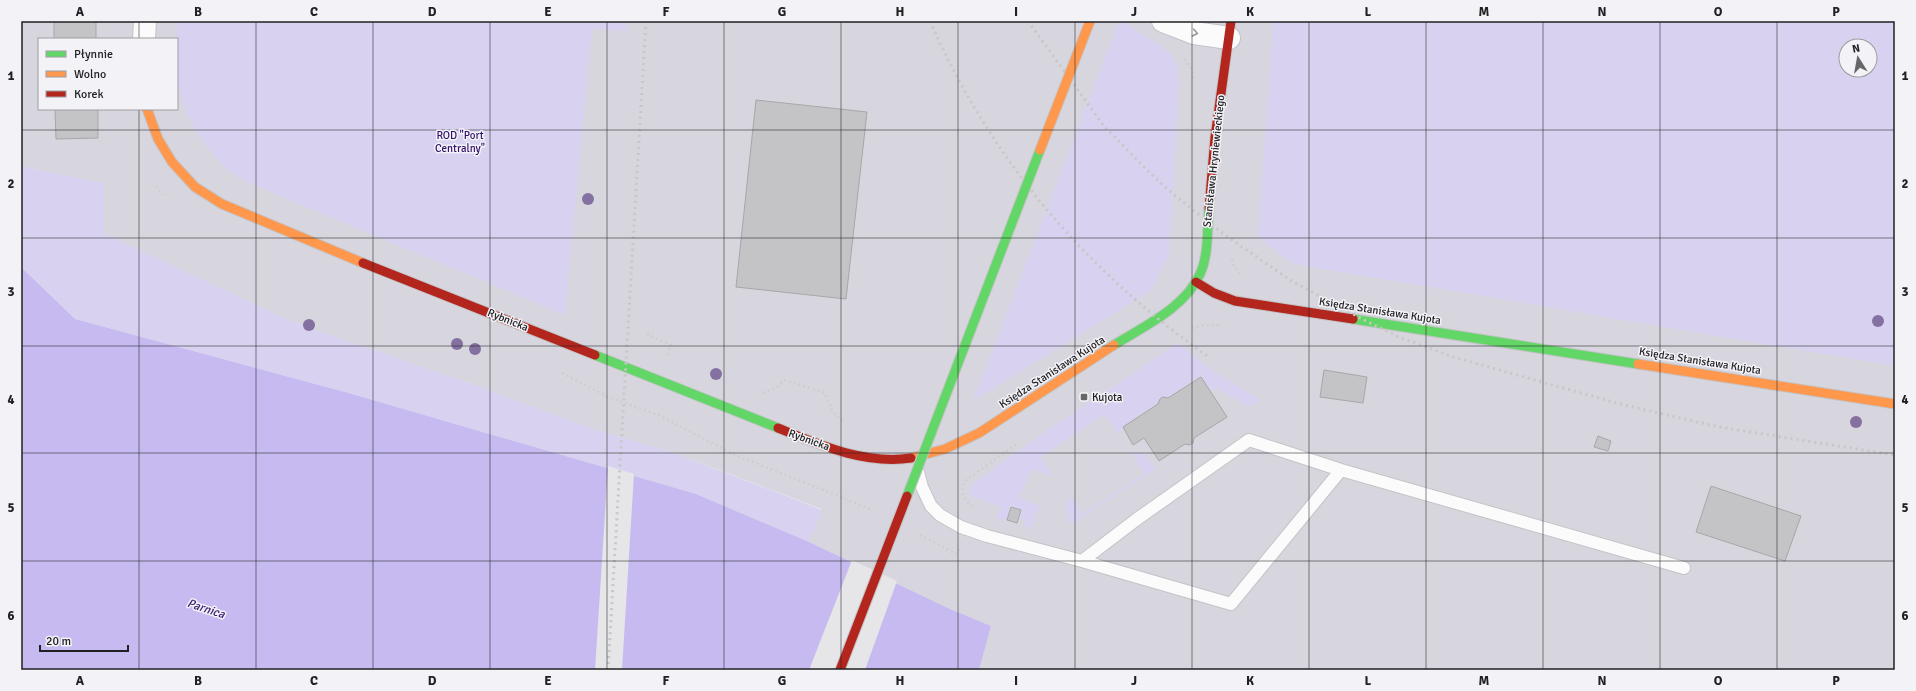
<svg xmlns="http://www.w3.org/2000/svg" width="1916" height="691" font-family="Signika,sans-serif">
<style>
.built{fill:#d7d6de;fill-rule:evenodd}
.green{fill:#d8d2f0;fill-rule:evenodd}
.water{fill:#c6baf0}
.pier{fill:#e6e5e8}
.building{fill:#c4c3c5;stroke:#a7a7a9}
.lines{fill:none;stroke-linecap:round;stroke-linejoin:round}
.lane-casing{stroke:#c4c3c6;stroke-width:14}
.street-casing{stroke:#c4c3c6;stroke-width:24}
.fast-casing{stroke:#c4c3c6;stroke-width:11}
.slow-casing{stroke:#c4c3c6;stroke-width:11}
.jam-casing{stroke:#c4c3c6;stroke-width:11}
.path{stroke:#cecece;stroke-width:2.5;stroke-dasharray:2 3;stroke-linecap:butt}
.lane{stroke:#fbfbfc;stroke-width:12}
.street{stroke:#fbfbfc;stroke-width:22}
.fast{stroke:#63d668;stroke-width:9}
.slow{stroke:#ff974d;stroke-width:9}
.jam{stroke:#b3261e;stroke-width:9}
.rail{stroke:#c7c7c8;stroke-width:3;stroke-dasharray:2 4;stroke-linecap:butt}
.fast-bridge-casing{stroke:#c4c3c6;stroke-width:11;stroke-linecap:butt}
.slow-bridge-casing{stroke:#c4c3c6;stroke-width:11;stroke-linecap:butt}
.jam-bridge-casing{stroke:#c4c3c6;stroke-width:11;stroke-linecap:butt}
.fast-bridge{stroke:#63d668;stroke-width:9}
.slow-bridge{stroke:#ff974d;stroke-width:9}
.jam-bridge{stroke:#b3261e;stroke-width:9}
.tree{fill:#8470a1}
.oneway{stroke:#99999a}
.grid{fill:none;stroke:#212123;stroke-width:1;stroke-opacity:0.55}
.poi-dot{fill:#666668;stroke:#f2f2f7;stroke-width:1.5}
.labels{text-anchor:middle;dominant-baseline:central;stroke-width:3;stroke-linejoin:round;paint-order:stroke}
.park-label{font-size:11px;fill:#331167;stroke:#f2f2f7}
.street-label{font-size:11px;fill:#212123;stroke:#f2f2f7}
.poi-label{font-size:11px;fill:#212123;stroke:#f2f2f7;text-anchor:start}
.water-label{font-size:12px;font-style:italic;fill:#3e2176;stroke:#f2f2f7}
.neatline{fill:none;stroke:#212123;stroke-width:1.5}
.grid-label{font-size:13px;text-anchor:middle;font-weight:bold;fill:#212123}
</style>
<rect width="100%" height="100%" fill="#e6e5e8"/>
<path class="built" d="M21,21H1895V670H979L991,626L950,609L809,542L822,509L669,451L599,431L472,384L293,322L104,233V183L21,166ZM39,39H177V109H39ZM1846,46H1870V70H1846Z"/>
<path class="green" d="M177,21H627L626,31L592,29L565,315L275,194C263,188 247,184 236,176C209,156 183,117 178,85C175,64 176,41 177,21Z
M1119,21H1122L1170,52L1177,66L1179,83L1169,255L1152,290L973,401Z
M1273,21H1895V366L1293,264L1258,237ZM1846,46H1870V70H1846Z
M21,166L104,183V233L293,322L472,384L599,431L669,451L822,510L809,542L696,494L352,394L75,319L21,267Z
M1178,343L1210,369L1261,400L1248,407L1217,388L1211,391L1201,376L1168,397H1164L1159,399L1158,404L1123,426L1124,429L1117,433L1105,414L1041,457L1053,477L1032,469L1019,497L1040,506L1032,528L1023,526L1025,521L1019,519L1022,510L1010,506L1006,521L995,518L1001,507L971,496L969,489L973,483L982,478V477L1049,429Z
M1137,452L1145,455L1156,469L1071,524C1067,515 1063,504 1071,496L1082,514L1144,474L1133,455Z"/>
<path class="water" d="M21,267L75,319L352,394L696,494L809,542L950,609L991,626L979,670H21Z"/>
<path class="pier" d="M608,466L634,474L622,670H595Z
M852,560L897,581L865,670H809Z"/>
<path class="building" d="M54,21H96V39H54Z
M756,100L867,112L846,299L736,287Z
M55,109H98V138L56,139Z
M1324,370L1367,377L1363,403L1320,397Z
M1201,377L1227,417L1194,438L1193,443L1189,445L1185,444L1159,461L1144,438L1133,445L1123,427L1158,404L1160,399L1163,397L1168,398Z
M1598,436L1611,441L1608,451L1594,447Z
M1711,486L1801,516L1785,561L1696,532Z
M1011,507L1021,510L1017,523L1007,520Z"/>
<g class="lines">
<g class="lane-casing">
<path id="lane" d="M918,472L922,487L931,506L940,515L961,527L987,536L1082,561L1231,604L1341,470L1684,568
M1082,561L1137,519L1249,440L1341,470"/>
</g>
<g class="street-casing">
<path id="street" d="M1163,21L1194,33L1229,38
M144,39L145,21"/>
</g>
<g class="fast-casing">
<path id="fast" d="M1353,319L1638,364
M1114,345C1144,326 1185,308 1200,274C1209,255 1207,228 1209,208
M595,355L778,428"/>
</g>
<g class="slow-casing">
<path id="slow" d="M147,109L158,139L172,162L195,187L222,204L363,263
M1638,364L1895,404
M911,458L945,449L979,433L1114,345"/>
</g>
<g class="jam-casing">
<path id="jam" d="M1209,208L1215,137L1231,21
M363,263L595,355
M1196,282L1214,293L1235,301L1353,319
M778,428C820,445 865,465 911,458"/>
</g>
<path class="path" d="M1184,59L1191,69L1195,81
M156,186L163,195
M1232,259L1234,266L1241,274
M1192,328L1205,325H1219
M647,334L671,345L667,356
M562,373L608,397L658,415L733,454L873,510
M763,393L776,388L785,380L825,393L832,411L844,423
M973,506C964,501 959,490 965,481L1019,442
M920,535L954,553L957,554L959,549"/>
<use href="#lane" class="lane"/>
<use href="#street" class="street"/>
<use href="#fast" class="fast"/>
<use href="#slow" class="slow"/>
<use href="#jam" class="jam"/>
<path class="rail" d="M930,21C991,160 1086,271 1210,358
M1028,21L1103,125L1150,173L1174,195L1225,235L1290,280L1366,321L1399,337L1453,357L1624,405L1719,427L1895,455
M608,670L646,21"/>
<g class="fast-bridge-casing">
<path id="fast-bridge" d="M907,496L1040,150"/>
</g>
<g class="slow-bridge-casing">
<path id="slow-bridge" d="M1040,150L1090,21"/>
</g>
<g class="jam-bridge-casing">
<path id="jam-bridge" d="M840,670L907,496"/>
</g>
<use href="#fast-bridge" class="fast-bridge"/>
<use href="#slow-bridge" class="slow-bridge"/>
<use href="#jam-bridge" class="jam-bridge"/>
</g>
<g class="tree">
<circle cx="588" cy="199" r="6"/>
<circle cx="1878" cy="321" r="6"/>
<circle cx="309" cy="325" r="6"/>
<circle cx="457" cy="344" r="6"/>
<circle cx="475" cy="349" r="6"/>
<circle cx="716" cy="374" r="6"/>
<circle cx="1856" cy="422" r="6"/>
</g>
<defs><path id="oneway-chevron" d="M-2-3.5L2.5 0L-2 3.5" fill="none" stroke-width="1.6" stroke-linecap="round" stroke-linejoin="round"/></defs>
<use class="oneway" href="#oneway-chevron" transform="translate(1195 33) rotate(12)"/>
<path class="grid" d="M139,21V39M256,21V670M373,21V670M490,21V670M607,21V670M724,21V670M841,21V670M958,21V670M1075,21V670M1192,21V670M1309,21V670M1426,21V670M1543,21V670M1660,21V670M1777,21V670M139,109V670M21,130H1895M21,238H1895M21,346H1895M21,453H1895M21,561H1895"/>
<rect class="poi-dot" x="1080" y="393" width="8" height="8" rx="2"/>
<g class="labels">
<g class="park-label">
<text x="460" y="135">ROD "Port<tspan x="460" dy="13">Centralny"</tspan></text>
</g>
<g class="street-label">
<text transform="translate(1214 161) rotate(-84)">Stanisława Hryniewieckiego</text>
<text transform="translate(1380 311) rotate(9)">Księdza Stanisława Kujota</text>
<text transform="translate(508 320) rotate(22)">Rybnicka</text>
<text transform="translate(1700 361) rotate(9)">Księdza Stanisława Kujota</text>
<text transform="translate(1052 372) rotate(-33)">Księdza Stanisława Kujota</text>
<text transform="translate(809 440) rotate(20)">Rybnicka</text>
</g>
<g class="poi-label">
<text x="1092" y="397">Kujota</text>
</g>
<g class="water-label">
<text transform="translate(206 609) rotate(18)">Parnica</text>
</g>
</g>
<rect width="1916" height="691" fill="none" stroke="#f2f2f7" stroke-width="44"/>
<rect x="38" y="38" width="140" height="72" fill="#f2f2f7" stroke="#9e9ea2"/>
<rect x="46" y="51" width="20" height="6" fill="#63d668" stroke="#9e9ea2"/>
<text x="74" y="58" font-size="12" fill="#212123">Płynnie</text>
<rect x="46" y="71" width="20" height="6" fill="#ff974d" stroke="#9e9ea2"/>
<text x="74" y="78" font-size="12" fill="#212123">Wolno</text>
<rect x="46" y="91" width="20" height="6" fill="#b3261e" stroke="#9e9ea2"/>
<text x="74" y="98" font-size="12" fill="#212123">Korek</text>
<g transform="translate(1858 58) rotate(349)"><circle r="19" fill="#f2f2f7" stroke="#9e9ea2"/>
<path d="M0-3L7 15L0 10L-7 15Z" fill="#666668"/>
<text y="-6" font-size="11" font-weight="bold" text-anchor="middle" fill="#212123">N</text>
</g>
<path d="M40 645v6h88v-6" fill="none" stroke="#212123" stroke-width="2"/>
<text x="46" y="645" font-size="12" fill="#212123" stroke="#f2f2f7" stroke-width="3" paint-order="stroke">20 m</text>
<rect x="22" y="22" width="1872" height="647" class="neatline"/>
<g class="grid-label">
<text x="80" y="16">A</text>
<text x="198" y="16">B</text>
<text x="314" y="16">C</text>
<text x="432" y="16">D</text>
<text x="548" y="16">E</text>
<text x="666" y="16">F</text>
<text x="782" y="16">G</text>
<text x="900" y="16">H</text>
<text x="1016" y="16">I</text>
<text x="1134" y="16">J</text>
<text x="1250" y="16">K</text>
<text x="1368" y="16">L</text>
<text x="1484" y="16">M</text>
<text x="1602" y="16">N</text>
<text x="1718" y="16">O</text>
<text x="1836" y="16">P</text>
<text x="11" y="80">1</text>
<text x="1905" y="80">1</text>
<text x="11" y="188">2</text>
<text x="1905" y="188">2</text>
<text x="11" y="296">3</text>
<text x="1905" y="296">3</text>
<text x="11" y="404">4</text>
<text x="1905" y="404">4</text>
<text x="11" y="512">5</text>
<text x="1905" y="512">5</text>
<text x="11" y="620">6</text>
<text x="1905" y="620">6</text>
<text x="80" y="685">A</text>
<text x="198" y="685">B</text>
<text x="314" y="685">C</text>
<text x="432" y="685">D</text>
<text x="548" y="685">E</text>
<text x="666" y="685">F</text>
<text x="782" y="685">G</text>
<text x="900" y="685">H</text>
<text x="1016" y="685">I</text>
<text x="1134" y="685">J</text>
<text x="1250" y="685">K</text>
<text x="1368" y="685">L</text>
<text x="1484" y="685">M</text>
<text x="1602" y="685">N</text>
<text x="1718" y="685">O</text>
<text x="1836" y="685">P</text>
</g>
</svg>
